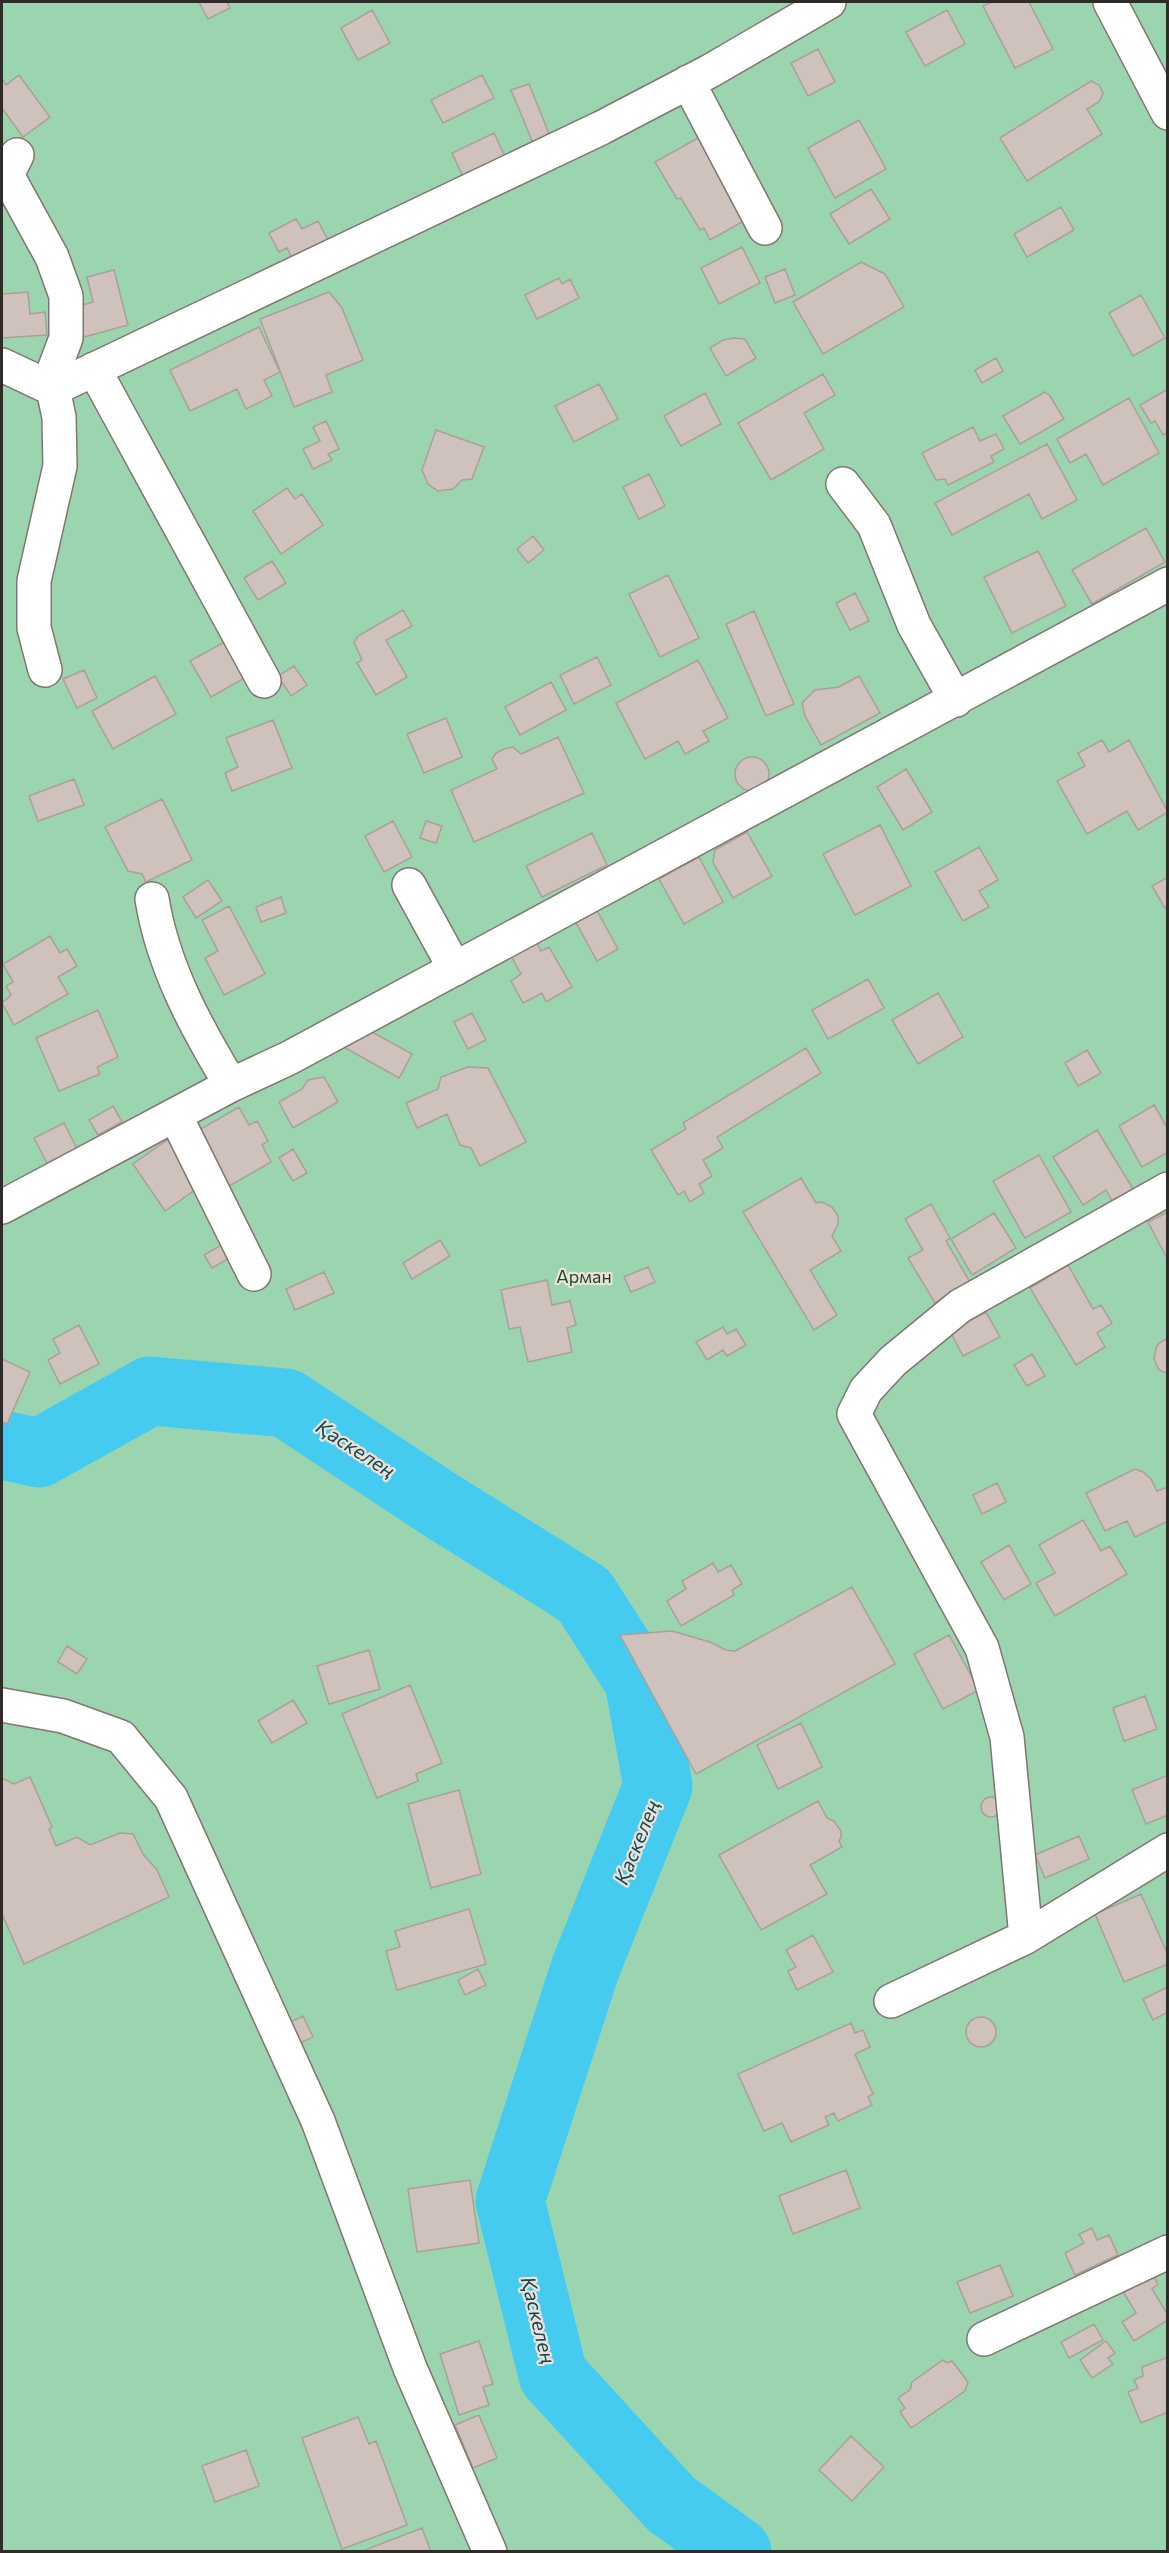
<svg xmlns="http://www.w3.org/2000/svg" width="1169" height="2553" font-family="Commissioner,sans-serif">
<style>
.green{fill:#9ad5b0}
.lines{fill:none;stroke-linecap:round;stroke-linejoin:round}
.river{stroke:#45cbf0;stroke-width:69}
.building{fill:#cfc1bb;stroke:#ac9f98;stroke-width:1.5}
.minor-casing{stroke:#81766e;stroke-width:36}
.minor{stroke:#fff;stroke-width:33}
.labels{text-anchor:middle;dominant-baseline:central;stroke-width:4.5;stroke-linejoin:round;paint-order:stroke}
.park-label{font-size:18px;fill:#1e4730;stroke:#ede1d8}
.water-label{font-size:20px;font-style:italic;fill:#0e4756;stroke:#ede1d8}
</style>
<rect width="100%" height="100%" fill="#ede1d8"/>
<path class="green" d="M2,2H1167V2551H2Z"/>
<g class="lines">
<path class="river" d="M2,1445L39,1453L150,1391L286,1403L442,1506L584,1595L639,1681L658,1786L585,1969L510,2201L553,2375L671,2504L737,2552"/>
</g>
<path class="building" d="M199,2H227L230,8L208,19Z
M992,2H1029L1053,49L1015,68L983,6Z
M372,10L390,43L358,60L341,28Z
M947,10L965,44L925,66L906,32Z
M818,49L835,82L808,96L791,63Z
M19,75L50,117L23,137L2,108V79L6,85Z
M482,75L494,98L443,123L431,100Z
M1091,81L1099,85L1103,93L1099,102L1087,109L1102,134L1027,181L1000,138Z
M529,84L550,136L533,143L511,90Z
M859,120L886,169L835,198L808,148Z
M494,133L507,161L465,181L452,153Z
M705,134L744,221L710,240L704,228L700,230L681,198L677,199L655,162Z
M871,189L890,219L849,244L830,214Z
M1061,207L1074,230L1027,257L1014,234Z
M296,219L302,229L318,221L330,244L294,262L287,248L279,252L269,233Z
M742,247L760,283L719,304L701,268Z
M861,262L885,274L904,307L823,354L793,302Z
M785,269L795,295L775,303L765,277Z
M114,270L128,325L84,337L78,315L79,306L93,302L87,277Z
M559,278L562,284L570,279L579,298L537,319L525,295Z
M28,292L30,314L45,312L47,335L2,338V294Z
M329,292L342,308L363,360L326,375L332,392L294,407L260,319Z
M1141,295L1165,338L1133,356L1109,313Z
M259,327L280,372L264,380L272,396L246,409L237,389L190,411L170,370Z
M733,338L745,339L756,358L726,376L710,348L723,340Z
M996,358L1003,371L982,383L975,370Z
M823,374L835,395L804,413L824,449L771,480L738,423Z
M599,384L618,419L574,442L555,406Z
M1168,389V432L1163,435L1155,421L1151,423L1140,405Z
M1045,392L1050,396L1064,419L1020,444L1003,416Z
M705,393L721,424L681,446L664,416Z
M1129,398L1159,453L1103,485L1086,454L1070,463L1057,439Z
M326,421L339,449L328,454L332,460L313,469L303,449L320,441L313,427Z
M973,427L980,441L996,434L1004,449L991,456L994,462L948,485L945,479L936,480L922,453Z
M436,430L484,447L472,479L462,480L453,489L438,491L428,484L422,470Z
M1047,444L1077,500L1042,519L1029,494L952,535L935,503Z
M649,474L665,506L639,519L623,487Z
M287,488L295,499L302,494L323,525L281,554L253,511Z
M1146,528L1165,562L1092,604L1072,570Z
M533,536L544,550L528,563L517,549Z
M1038,551L1066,606L1012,633L984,577Z
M272,561L286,583L258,600L244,578Z
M668,575L699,638L660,657L629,594Z
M855,593L869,621L850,630L836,603Z
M403,610L412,626L386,640L407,677L376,695L357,663L362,660L354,642L358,636Z
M754,611L794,704L766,716L726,624Z
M228,640L248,676L211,697L190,661Z
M597,657L611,685L574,704L560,675Z
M698,660L728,718L703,731L709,741L685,754L678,741L645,759L616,703Z
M294,666L307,685L291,696L278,676Z
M84,670L97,698L77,708L63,679Z
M155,676L176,714L113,749L92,711Z
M859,676L880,713L821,745L805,716L802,703L815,690L839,687Z
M551,682L566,710L520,735L505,707Z
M446,718L462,757L424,773L407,734Z
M273,720L292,768L232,791L225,773L238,767L226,738Z
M558,737L584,793L474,842L451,790L497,769L492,759L496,753L504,749L513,747L521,754Z
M1102,740L1109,752L1129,740L1168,812L1138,830L1127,811L1087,834L1057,781L1085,766L1078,753Z
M735 774a17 17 0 1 1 34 0a17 17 0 1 1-34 0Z
M906,769L932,812L903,830L877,787Z
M74,779L84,805L38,821L29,796Z
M162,799L192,860L146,882L142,874L128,871L105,827Z
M393,821L412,857L384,872L365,836Z
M426,821L442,826L436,843L420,838Z
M880,825L911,886L855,915L823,854Z
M747,832L772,876L733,898L713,862L715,850Z
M592,833L607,865L542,897L526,866Z
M979,847L998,880L979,891L989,907L963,921L935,872Z
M699,857L723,902L684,924L659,879Z
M1168,877V907L1165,908L1152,886Z
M208,880L222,901L196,918L183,897Z
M281,897L286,913L261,922L256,907Z
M229,906L265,974L224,995L205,958L218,951L202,920Z
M595,907L618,949L597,961L574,919Z
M50,936L60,953L67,949L77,966L58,977L68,994L14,1025L2,1003L11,995L6,986L13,982L3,964Z
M536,942L541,951L549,947L572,987L546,1002L542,993L523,1003L511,981L521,974L511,956Z
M868,979L884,1008L828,1039L812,1010Z
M938,993L963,1037L918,1064L892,1020Z
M98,1010L118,1057L97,1067L100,1074L59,1091L36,1038Z
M472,1013L486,1040L468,1049L454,1022Z
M363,1027L412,1054L399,1078L333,1041Z
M806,1048L821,1073L717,1137L723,1148L703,1160L712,1176L699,1184L704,1193L690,1202L684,1191L678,1195L651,1150L686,1129L683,1123Z
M1087,1050L1101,1073L1078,1086L1065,1063Z
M468,1067L488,1068L526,1142L480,1166L471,1148L460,1145L447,1114L417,1128L406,1103L438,1089L441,1077Z
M324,1077L338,1102L293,1128L279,1102L302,1089L308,1080Z
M1154,1105L1168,1129V1152L1142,1167L1119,1126Z
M113,1106L122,1122L98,1135L89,1120Z
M239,1107L249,1125L257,1121L268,1141L262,1145L271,1162L224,1189L192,1134Z
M64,1123L77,1149L47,1163L34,1138Z
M1097,1130L1135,1192L1114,1204L1106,1190L1083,1205L1053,1157Z
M170,1138L202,1185L165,1211L133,1164Z
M293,1149L307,1173L293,1181L279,1158Z
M1039,1155L1071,1212L1025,1238L993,1181Z
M801,1178L816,1203L822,1202L832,1207L838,1216V1224L832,1236L841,1251L810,1270L837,1315L814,1330L743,1212Z
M931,1204L950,1238L946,1241L970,1282L935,1303L908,1258L923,1250L905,1219Z
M1168,1212V1260L1148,1222Z
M994,1213L1016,1248L972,1275L951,1239Z
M440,1240L450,1256L412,1279L403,1263Z
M225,1243L233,1256L212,1268L204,1255Z
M1068,1265L1093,1309L1101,1305L1112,1323L1097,1333L1105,1347L1076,1365L1030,1288Z
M648,1267L655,1282L631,1292L624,1277Z
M324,1272L334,1293L295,1310L286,1289Z
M547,1280L552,1305L570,1301L576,1325L567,1328L572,1352L528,1362L520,1327L509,1329L501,1290Z
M986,1312L1000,1337L963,1356L950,1331Z
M79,1325L99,1364L60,1384L48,1360L60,1353L53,1339Z
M723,1327L727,1334L736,1329L746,1345L727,1356L723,1350L707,1360L696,1342Z
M1168,1338V1374L1159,1370L1154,1359L1156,1348L1159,1343Z
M1032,1354L1045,1376L1027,1386L1014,1365Z
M2,1359L30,1372L7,1424L2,1422Z
M1135,1469L1143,1472L1151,1479L1157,1491L1168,1487V1521L1135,1537L1127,1521L1105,1531L1086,1493Z
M997,1483L1006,1502L982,1514L973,1495Z
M1083,1520L1101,1551L1110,1546L1127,1574L1055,1616L1036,1583L1055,1573L1039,1545Z
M1009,1545L1031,1584L1004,1600L981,1562Z
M713,1563L718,1572L731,1565L742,1584L732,1590L734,1595L681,1626L667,1601L686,1589L682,1581Z
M852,1587L895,1664L696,1774L620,1635L672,1631L710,1642L726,1650L735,1651Z
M949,1635L979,1690L943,1709L914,1654Z
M67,1646L87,1659L77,1674L58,1662Z
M369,1650L380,1689L329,1704L317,1666Z
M410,1685L442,1763L416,1774L418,1781L377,1798L342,1714Z
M1145,1696L1157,1729L1124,1741L1113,1708Z
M293,1700L307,1723L272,1743L258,1721Z
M801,1723L822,1767L778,1789L757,1745Z
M1168,1775V1815L1146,1824L1132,1790Z
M30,1777L52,1827L49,1829L56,1846L77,1837L90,1845L120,1833L133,1834L143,1854L157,1870L169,1897L24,1964L2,1914V1778L14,1784Z
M459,1790L481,1874L431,1888L408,1804Z
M981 1807a10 10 0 1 1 20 0a10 10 0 1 1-20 0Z
M818,1801L827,1818L834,1821L841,1831V1837L839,1841L842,1847L810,1865L827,1894L761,1930L719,1855Z
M1079,1836L1089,1859L1045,1878L1035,1855Z
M1141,1894L1168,1955V1964L1124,1982L1095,1914Z
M469,1909L486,1964L397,1990L386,1951L400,1947L395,1931Z
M813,1935L833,1972L797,1990L788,1971L796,1967L786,1950Z
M478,1969L486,1985L465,1995L458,1980Z
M1168,1987V2012L1153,2020L1143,1999Z
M303,2016L313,2037L298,2044L288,2023Z
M966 2032a15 15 0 1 1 30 0a15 15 0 1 1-30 0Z
M851,2023L855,2033L863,2030L870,2047L855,2054L873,2094L868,2097L872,2105L838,2121L834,2113L825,2117L829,2125L791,2142L782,2123L764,2131L738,2074Z
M846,2170L860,2208L793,2234L779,2196Z
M470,2180L479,2243L417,2252L408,2189Z
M1092,2228L1097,2240L1109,2235L1118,2255L1075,2275L1065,2253L1084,2243L1079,2234Z
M1000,2265L1013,2296L970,2313L957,2282Z
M1150,2270L1158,2284L1152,2289L1168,2315V2320L1134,2341L1122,2322L1136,2313L1121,2288Z
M1094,2324L1103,2340L1069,2358L1061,2342Z
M479,2341L493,2384L483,2387L489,2405L459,2415L440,2354Z
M1106,2341L1115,2353L1108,2358L1113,2364L1092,2378L1080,2360Z
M1168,2357V2412L1141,2423L1128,2392L1138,2388L1134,2380L1143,2376L1142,2367Z
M943,2360L947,2363L952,2361L968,2382L965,2391L911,2428L900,2412L905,2408L898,2398L910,2390L912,2382Z
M479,2415L497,2458L473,2468L455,2425Z
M358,2417L369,2444L376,2441L407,2525L342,2549L302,2438Z
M851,2436L884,2467L852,2501L819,2470Z
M246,2450L259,2486L215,2502L202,2466Z
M422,2528L431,2552H360Z"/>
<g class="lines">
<g class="minor-casing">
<path id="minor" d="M1110,2L1168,113
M688,82L765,228
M17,155L7,175L52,257L66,296V338L54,370L53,389L59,417L60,466L34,581V628L45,670
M2,365L53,389L601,128L710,71L829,2
M94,369L264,681
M843,484L874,525L914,625L956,700
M409,885L455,969
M152,899C163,967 196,1027 231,1085
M175,1115L254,1274
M1168,1189L960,1306L893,1361L866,1390L854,1414L982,1648L1007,1737L1026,1937L1168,1850
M2,1207L231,1085L289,1058L1168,584
M2,1705L63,1716L121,1737L171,1798L318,2121L410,2368L490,2552
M891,2001L1026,1937
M984,2339L1168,2252"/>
</g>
<use href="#minor" class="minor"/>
</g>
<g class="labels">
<g class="park-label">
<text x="584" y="1276">Арман</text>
</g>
<g class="water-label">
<text transform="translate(356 1448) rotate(33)">Қаскелең</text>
<text transform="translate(636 1842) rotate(-68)">Қаскелең</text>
<text transform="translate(539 2320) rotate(76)">Қаскелең</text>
</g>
</g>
<rect width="1169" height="2553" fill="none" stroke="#302b28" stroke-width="6"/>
</svg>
